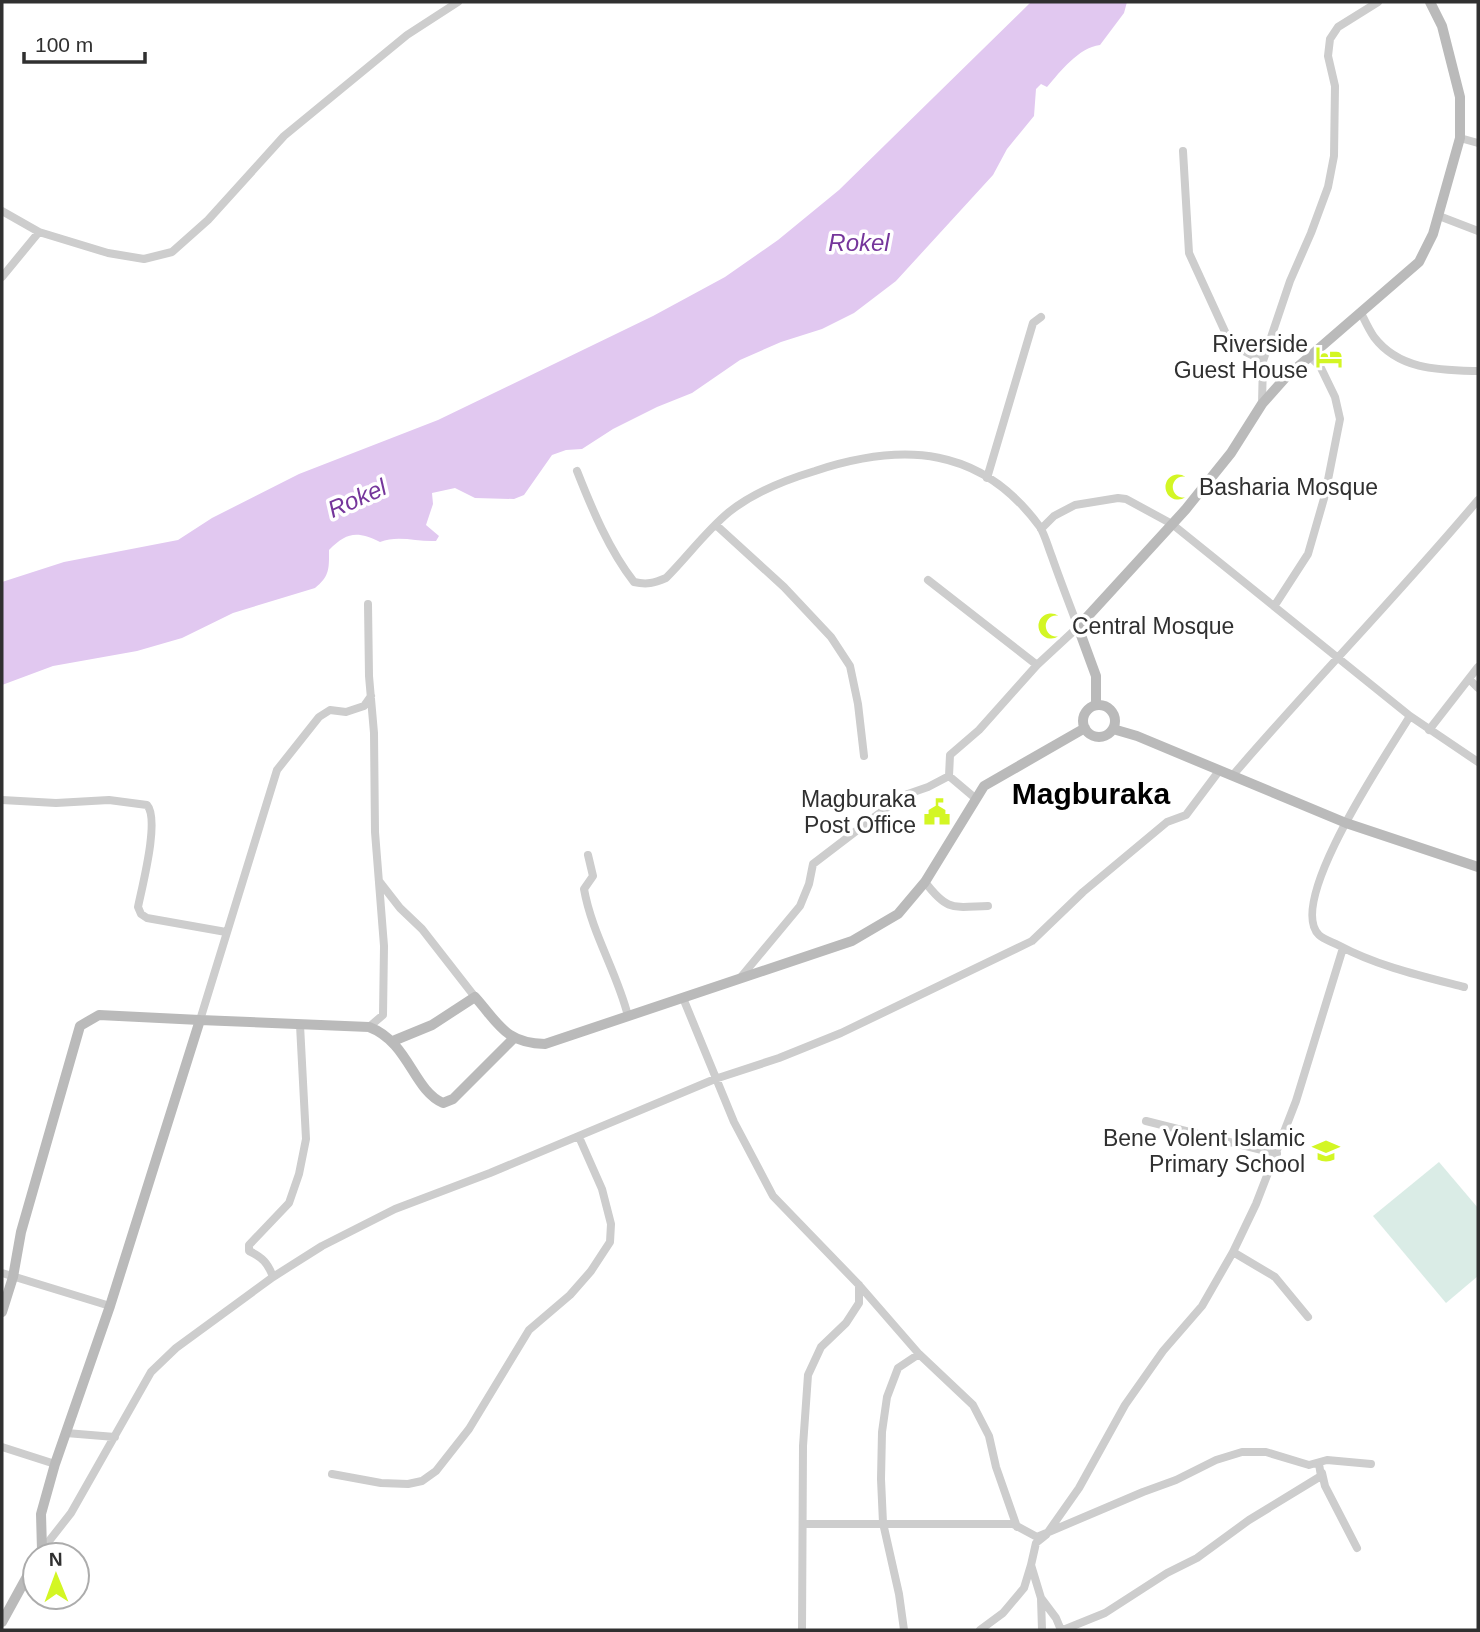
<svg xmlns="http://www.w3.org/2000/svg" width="1480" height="1632" font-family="Arial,sans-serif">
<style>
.green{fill:#daece6}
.water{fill:#e1c8f0}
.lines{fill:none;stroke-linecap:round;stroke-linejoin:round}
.street{stroke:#cdcdcd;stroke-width:8}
.secondary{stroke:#bababa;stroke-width:10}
.labels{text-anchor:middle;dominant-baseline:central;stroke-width:7;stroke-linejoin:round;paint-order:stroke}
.poi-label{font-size:23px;fill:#303030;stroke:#fff;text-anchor:end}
.water-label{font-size:24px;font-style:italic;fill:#75369b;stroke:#fff}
.district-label{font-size:30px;font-weight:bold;fill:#000;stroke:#fff}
</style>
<rect width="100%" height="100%" fill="#fff"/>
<path class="green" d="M1439,1162L1478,1208V1276L1446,1303L1373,1216Z"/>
<path class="water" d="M1031,2H1127L1124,13L1100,45C1078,48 1061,71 1047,87L1041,84L1036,89L1034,116L1007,149L993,175L896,281L854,313L822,329L781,342L740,360L692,393L657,407L613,429L582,449L566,450L552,455L524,495L514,499L475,498L455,488L432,493L433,504L426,525L439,536L436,541C417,542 398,535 380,542C357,531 347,532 329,550C329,568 330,576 315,588L233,613L182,638L137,651L53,666L2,685V582L64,562L178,540L212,518L299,474L438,420L653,316L725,277L778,240L839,190Z"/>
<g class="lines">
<path class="street" d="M1460,138L1478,143
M1183,151L1189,253L1227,336L1238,348L1263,361
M2,211L39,232L108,253L144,259L172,252L208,220L284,136L407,35L458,2
M1439,216L1478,231
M2,277L39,232
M1361,313C1365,321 1369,330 1374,337C1399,370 1439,370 1476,371
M1262,404L1263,361L1290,281L1311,233L1328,187L1334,156L1335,86L1328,56L1330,39L1338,27L1378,2
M577,471C592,509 609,550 634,582C647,585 654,583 666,578C687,557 706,531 729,512C754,492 785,480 815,471C903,442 981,446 1040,527C1045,535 1048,547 1052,557C1060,580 1069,603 1078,627L1037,665L979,730L950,755L949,776
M987,478L1033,323L1041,317
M716,525L784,587L831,637L850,666L858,704L864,756
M1041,529L1054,516L1075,505L1118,498L1126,499L1172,524L1410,716L1478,762
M928,580L1037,665
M368,604L369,676L374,733L375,832L384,946L383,1015L369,1027
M1275,605L1308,554L1325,495L1340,419L1335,397L1320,366L1308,355
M1469,679L1478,688
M1410,716C1389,751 1285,902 1319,935C1323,939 1332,942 1338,945C1377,966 1421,976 1464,987
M1429,730L1478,667
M1233,775C1313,682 1399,594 1478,500
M2,800L56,803L109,800L147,805C160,819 142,887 138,907L141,914L147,918L226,932
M588,855L593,876L584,889C592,934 617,972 628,1016
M379,881L400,908L422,929L475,997
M925,882C948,912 953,907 988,906
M741,977L800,906L809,884L813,864L902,796L928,787L949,776L975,798
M683,998L734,1122L773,1196L859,1285L919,1354L973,1405L989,1436L996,1467L1017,1527
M200,1020L277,770L319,717L330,710L346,712L364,706L371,696
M1146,1121L1277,1154
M1233,1252L1275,1277L1308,1317
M2,1273L110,1306
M273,1277C268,1263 262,1257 249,1251V1245L289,1203L299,1174L306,1139L300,1025
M66,1433L115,1437
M2,1447L55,1464
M1322,1473L1325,1486L1357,1548
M332,1474L381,1483L408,1484L422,1481L436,1471L469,1429L529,1330L570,1295L591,1271L610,1242L611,1224L602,1189L579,1137
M804,1524H1013L1037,1537L1143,1492L1176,1480L1216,1460L1242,1452H1266L1309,1465L1327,1460L1371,1464
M42,1550L71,1513L151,1372L176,1348L273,1277L322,1246L395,1209L490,1173L715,1079L779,1058L841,1033L1032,941L1083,892L1167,822L1186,815L1219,771
M1041,1598L1056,1618L1061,1630
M802,1630L803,1446L808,1375L821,1347L846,1323L859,1303V1285
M904,1630L899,1594L883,1523L881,1479L882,1432L887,1397L898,1368L919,1354
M980,1630L1003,1613L1024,1588L1031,1565
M1042,1630L1041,1598L1031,1565L1036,1543L1046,1535L1079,1488L1125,1405L1163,1351L1202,1306L1233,1252L1256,1204L1296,1101L1343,948
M1063,1630L1105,1613L1167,1573L1197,1558L1249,1520L1321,1476L1319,1464"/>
<path class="secondary" d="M1083 721a16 16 0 1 1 32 0a16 16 0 1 1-32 0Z
M1096,705V676L1078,627L1186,509L1231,453L1262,404L1286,377L1419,262L1433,234L1460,138V97L1442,26L1430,2
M1113,729L1137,736L1346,823L1478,867
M393,1041L432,1025L475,997C499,1024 505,1043 545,1044L852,941L898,914L925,882L984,786L1085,728
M2,1312L13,1277L21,1232L80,1026L99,1015L200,1020
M39,1555L42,1550L41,1514L55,1464L110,1306L200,1020L369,1027C409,1042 413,1090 443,1103L453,1099L513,1039
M2,1622L35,1562"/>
</g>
<defs>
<g id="hotel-bare" transform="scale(2.1)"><path d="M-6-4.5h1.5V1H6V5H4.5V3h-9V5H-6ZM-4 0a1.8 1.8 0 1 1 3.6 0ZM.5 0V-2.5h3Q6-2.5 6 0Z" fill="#d3f624" stroke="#fff" stroke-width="2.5" paint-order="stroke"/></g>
<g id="mosque-bare" transform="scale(2.1)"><path d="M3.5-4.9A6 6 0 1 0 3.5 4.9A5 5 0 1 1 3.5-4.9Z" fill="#d3f624" stroke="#fff" stroke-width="2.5" paint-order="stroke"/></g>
<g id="civic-bare" transform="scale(2.1)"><path d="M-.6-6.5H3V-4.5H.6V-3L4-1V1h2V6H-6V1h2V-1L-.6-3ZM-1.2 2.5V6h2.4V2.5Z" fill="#d3f624" stroke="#fff" stroke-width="2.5" paint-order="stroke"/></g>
<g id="school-bare" transform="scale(2.1)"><path d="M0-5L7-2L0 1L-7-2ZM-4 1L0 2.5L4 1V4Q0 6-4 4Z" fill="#d3f624" stroke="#fff" stroke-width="2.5" paint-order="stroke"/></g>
</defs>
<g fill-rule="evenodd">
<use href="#hotel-bare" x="1329" y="357"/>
<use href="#mosque-bare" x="1178" y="487"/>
<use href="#mosque-bare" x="1051" y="626"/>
<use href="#civic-bare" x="937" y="812"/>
<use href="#school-bare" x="1326" y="1151"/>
</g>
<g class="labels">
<g class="poi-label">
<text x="1308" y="344">Riverside<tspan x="1308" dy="26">Guest House</tspan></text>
<text x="1199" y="487" text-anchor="start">Basharia Mosque</text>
<text x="1072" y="626" text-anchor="start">Central Mosque</text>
<text x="916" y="799">Magburaka<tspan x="916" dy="26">Post Office</tspan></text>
<text x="1305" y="1138">Bene Volent Islamic<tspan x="1305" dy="26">Primary School</tspan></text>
</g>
<g class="water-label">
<text x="859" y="242">Rokel</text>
<text transform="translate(357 498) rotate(-24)">Rokel</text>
</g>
<g class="district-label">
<text x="1091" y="793">Magburaka</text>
</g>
</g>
<rect width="1480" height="1632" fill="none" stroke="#303030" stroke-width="7"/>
<g transform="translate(56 1576) rotate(359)"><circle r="33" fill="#ffffff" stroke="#acacac" stroke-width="2"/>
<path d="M0-5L12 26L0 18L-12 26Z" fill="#d3f624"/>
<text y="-10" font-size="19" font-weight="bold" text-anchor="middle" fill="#303030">N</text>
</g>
<path d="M24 52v10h121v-10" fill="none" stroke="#303030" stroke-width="3.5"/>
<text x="35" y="52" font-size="21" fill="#303030" stroke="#ffffff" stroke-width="5" paint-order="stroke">100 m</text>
</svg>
